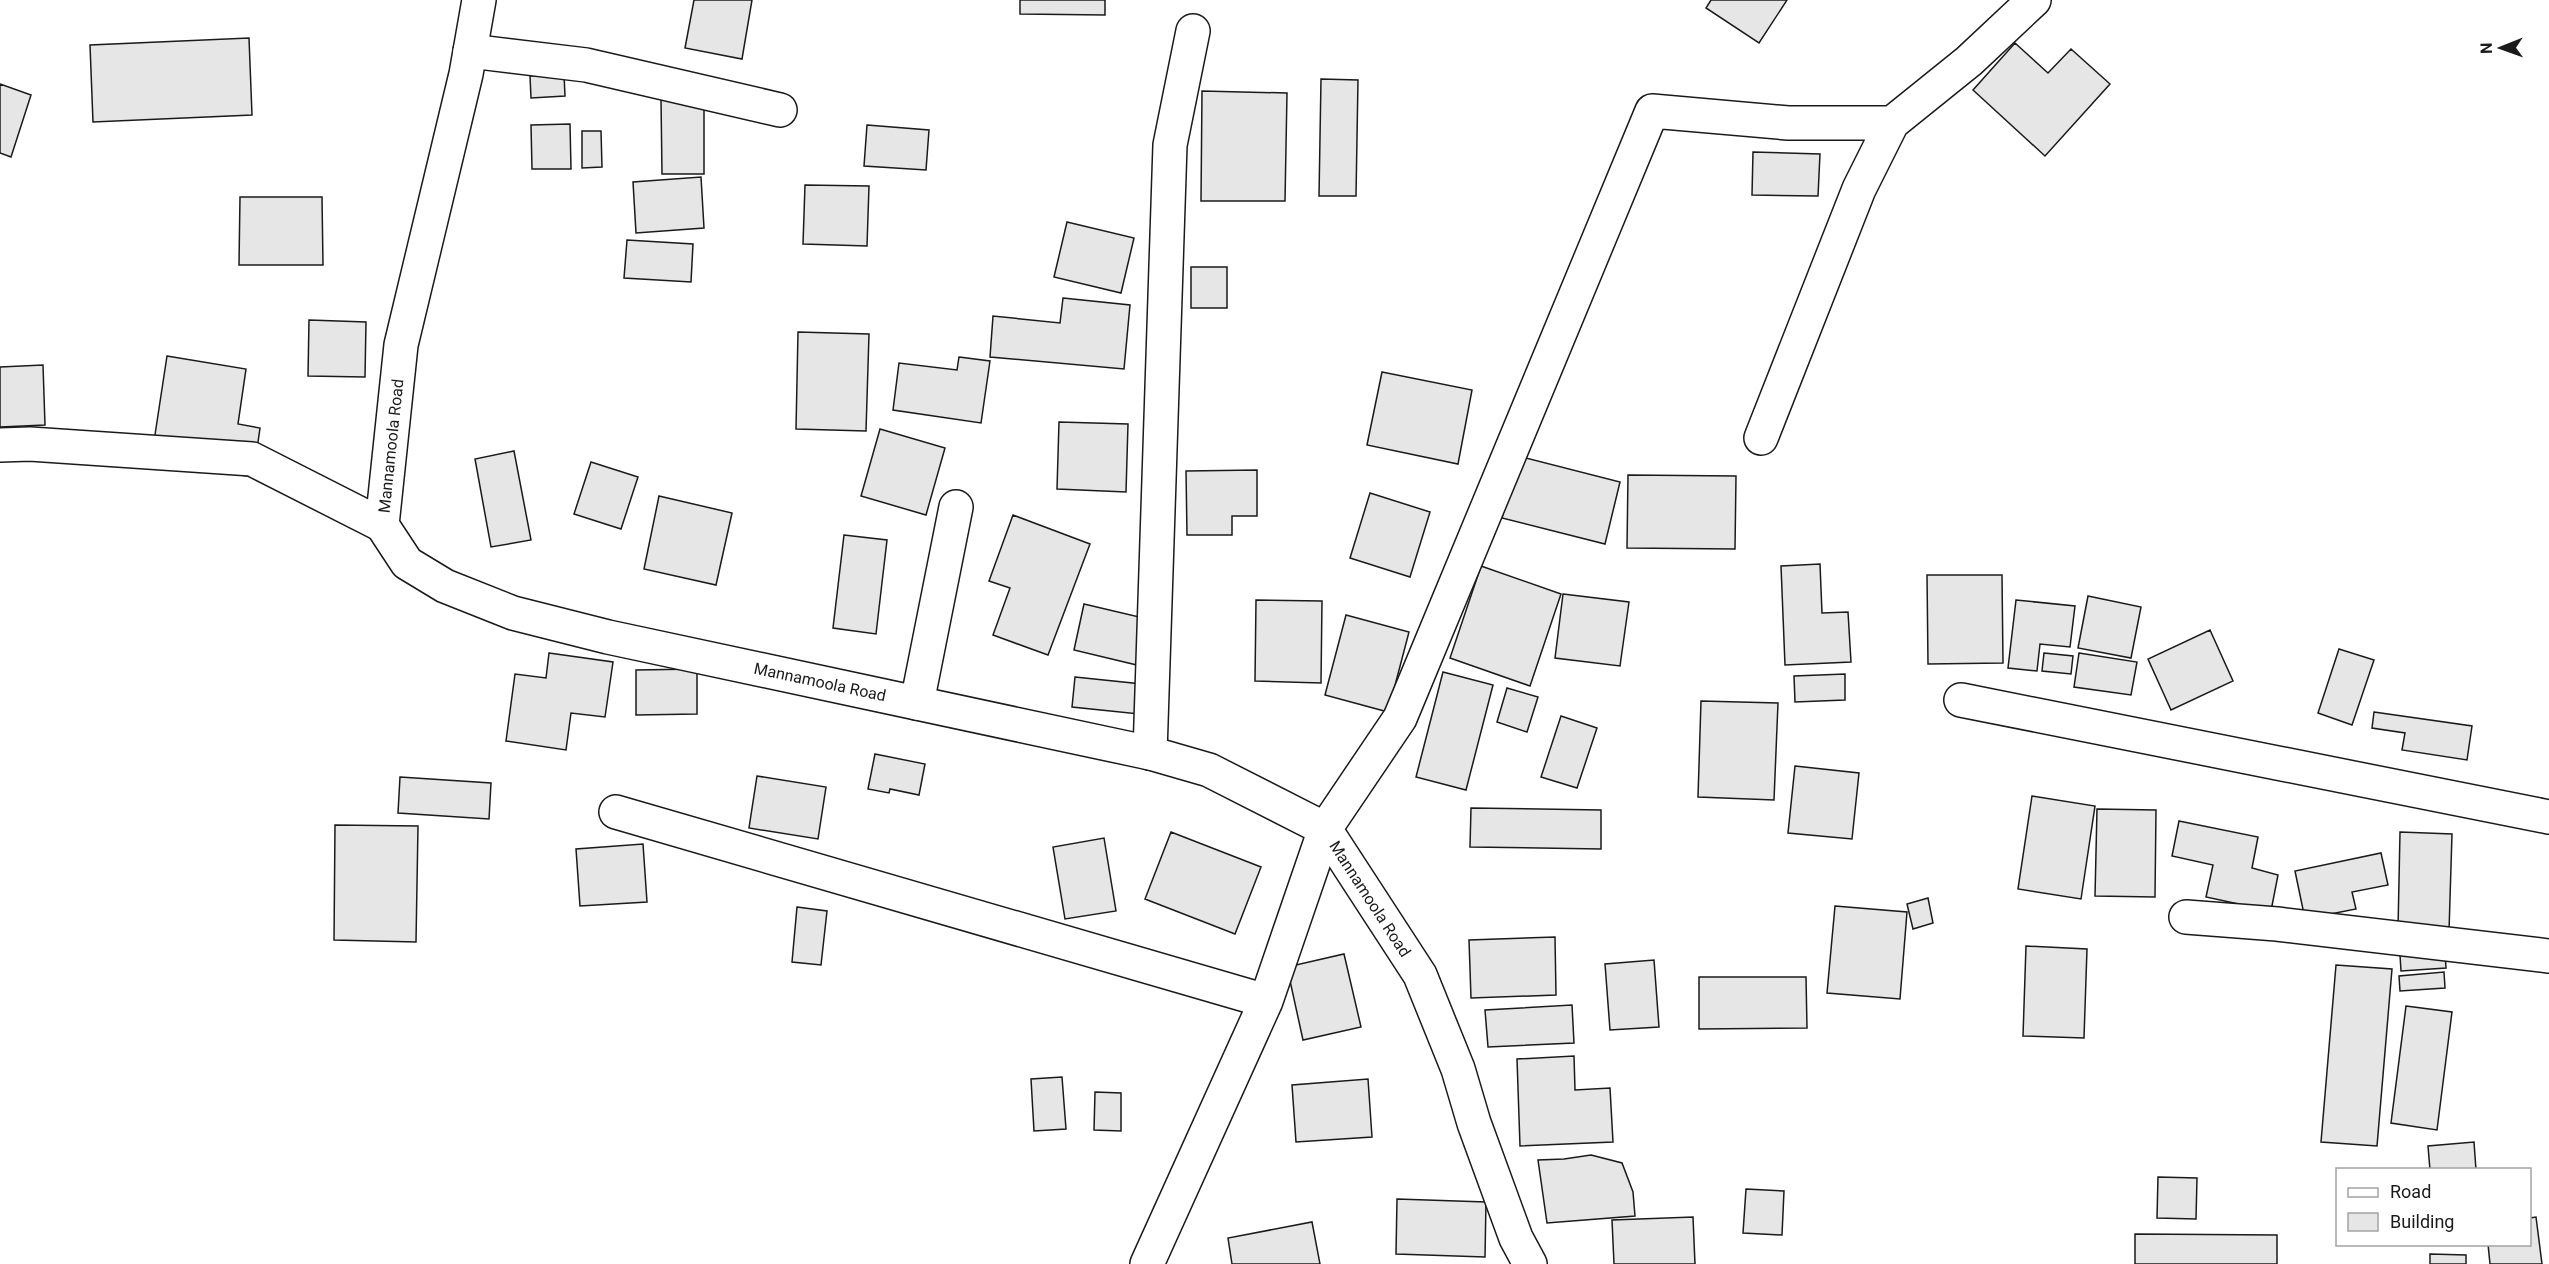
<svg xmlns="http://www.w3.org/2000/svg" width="2549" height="1264" font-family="Roboto,sans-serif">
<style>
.building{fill:#e6e6e6;stroke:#1a1a1a;stroke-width:1.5}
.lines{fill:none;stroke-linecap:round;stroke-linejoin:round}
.minor-casing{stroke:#1a1a1a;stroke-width:36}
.major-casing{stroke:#1a1a1a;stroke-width:36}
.minor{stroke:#fff;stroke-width:33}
.major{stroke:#fff;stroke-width:33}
.labels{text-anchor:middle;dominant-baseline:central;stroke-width:4.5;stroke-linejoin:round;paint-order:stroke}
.street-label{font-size:16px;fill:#1a1a1a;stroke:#fff}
</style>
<rect width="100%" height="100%" fill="#fff"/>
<path class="building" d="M694,0H752L742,59L685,48Z
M1020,0H1105V15L1020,14Z
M1711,0H1787L1759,43L1706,8Z
M249,38L252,115L93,122L90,45Z
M2015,43L2048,73L2071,49L2110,84L2045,156L1973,90Z
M564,74L565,96L531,98L530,76Z
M1321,79L1358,80L1356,196H1319Z
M0,84L31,95L11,157L0,153Z
M1202,91L1287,93L1285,201H1201Z
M704,98V174H662L661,99Z
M570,124L571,169H532L531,125Z
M867,125L929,130L926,170L864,166Z
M582,131H601L602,167L582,168Z
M1753,152L1820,154L1818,196L1752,195Z
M701,177L704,228L636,233L633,182Z
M805,185L869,186L867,246L803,244Z
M240,197H322L323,265H239Z
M1067,222L1134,238L1121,293L1054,277Z
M627,240L693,244L691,282L624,278Z
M1191,267H1227V308H1191Z
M1063,298L1130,305L1124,369L990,357L993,316L1060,323Z
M309,320L366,322L365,377L308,376Z
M798,332L869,334L866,431L796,429Z
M167,356L246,369L238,424L260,428L253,477L151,461Z
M959,357L990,361L981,423L893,410L899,363L957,370Z
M43,365L45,425L0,427V367Z
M1382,372L1472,390L1458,464L1367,445Z
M1059,422L1128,424L1126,492L1057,489Z
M880,429L945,448L926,515L861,496Z
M514,451L531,540L491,547L475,459Z
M1518,456L1620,482L1605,544L1502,518Z
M591,462L638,477L621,529L574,514Z
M1257,470V516H1232V535H1187L1186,471Z
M1628,475L1736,476L1735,549L1627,548Z
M1370,493L1430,512L1410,577L1350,558Z
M659,496L732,513L716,585L644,569Z
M1013,515L1090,544L1048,655L993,635L1010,588L989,581Z
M844,535L887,540L876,634L833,628Z
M1820,564L1822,613L1848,612L1851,662L1785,665L1781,566Z
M1481,566L1561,594L1530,686L1450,658Z
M1927,575H2002L2003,663L1928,664Z
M1563,594L1629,602L1620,666L1555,658Z
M2088,596L2141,607L2131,658L2078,648Z
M1256,600L1322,601L1321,683L1255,681Z
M2016,600L2075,606L2070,647L2040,644L2037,671L2008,668Z
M1084,604L1152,620L1141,666L1074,650Z
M1346,615L1409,632L1388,712L1325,695Z
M2210,630L2233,681L2171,710L2148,659Z
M2339,649L2374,660L2352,725L2318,713Z
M549,653L613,662L605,717L571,713L566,750L506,741L515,674L546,678Z
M2044,653L2073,656L2071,674L2042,671Z
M2079,653L2137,662L2131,695L2074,687Z
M697,669V714L636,715V670Z
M1443,672L1493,685L1466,790L1416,777Z
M1845,674V700L1795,702L1794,676Z
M1075,677L1142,684L1139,714L1072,707Z
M1507,688L1538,697L1527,732L1497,722Z
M1701,701L1778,703L1774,800L1698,797Z
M2374,712L2472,726L2467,760L2402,750L2405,733L2372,728Z
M1561,716L1597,728L1577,788L1541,777Z
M875,754L925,764L919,795L890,789L889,793L868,789Z
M1795,766L1859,773L1852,839L1788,833Z
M757,776L826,787L818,839L749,828Z
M400,777L491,783L489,819L398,813Z
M2032,796L2095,806L2081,899L2018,889Z
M1471,808L1601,810V849L1470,847Z
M2097,809L2156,810L2155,897L2095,896Z
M2179,821L2258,837L2252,868L2278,875L2271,911L2206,897L2213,865L2172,856Z
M335,825L418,826L416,942L334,940Z
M1171,832L1261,867L1235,934L1145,899Z
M2400,832L2452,834L2449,931L2398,929Z
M1104,838L1116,911L1065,919L1053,847Z
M643,844L647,902L580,906L576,849Z
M2381,853L2388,885L2352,892L2356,909L2305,919L2295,871Z
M1928,898L1933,923L1913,929L1907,904Z
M1835,906L1907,912L1900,999L1827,993Z
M797,907L827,911L821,965L792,962Z
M1555,937L1556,995L1471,998L1469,940Z
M2026,946L2087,949L2084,1038L2023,1036Z
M2445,952L2446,968L2401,971L2400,955Z
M1344,954L1361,1027L1303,1040L1287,967Z
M1654,960L1659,1027L1610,1030L1605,964Z
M2336,965L2392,969L2377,1146L2321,1142Z
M2444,972L2445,988L2400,991L2399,976Z
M1699,977H1806L1807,1028L1699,1029Z
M1572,1005L1574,1043L1488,1047L1485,1010Z
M2406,1006L2452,1012L2437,1130L2391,1123Z
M1574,1056L1575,1090L1610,1088L1613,1142L1520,1146L1517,1059Z
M1062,1077L1066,1129L1034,1131L1031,1079Z
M1368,1079L1372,1137L1296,1142L1292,1085Z
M1095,1092L1121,1093V1131L1094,1130Z
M2474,1142L2476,1170H2430L2428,1146Z
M1591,1155L1622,1163L1633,1192L1635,1216L1547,1223L1538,1160L1564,1159Z
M2158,1177L2197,1178L2196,1219L2157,1218Z
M1746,1189L1784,1191L1782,1235L1743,1233Z
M1397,1199L1486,1202L1485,1257L1396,1254Z
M1693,1217L1695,1264H1614L1612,1220Z
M2536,1217L2542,1264H2490L2488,1244H2530V1218Z
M1312,1222L1320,1264H1232L1228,1238Z
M2135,1234L2277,1235V1264H2135Z
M2430,1254L2466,1255V1264H2430Z"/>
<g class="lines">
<g class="minor-casing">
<path id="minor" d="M470,51L586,65L780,110
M1761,438L1859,189L1892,123L1969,61L2034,0
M0,445L30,444L252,459L382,525
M1961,700L2549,817
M917,703L956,507
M1150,753L1170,145L1193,31
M616,812L1266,1001
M2186,917L2277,924L2549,956
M1147,1264L1266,1001L1325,829L1400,718L1652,111L1788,123H1892"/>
</g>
<g class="major-casing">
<path id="major" d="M479,0L466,74L401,345L382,525L407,563L445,586L513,613L608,637L1150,753L1209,770L1325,829L1420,975L1458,1069L1474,1123L1516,1238L1530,1264"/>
</g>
<use href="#minor" class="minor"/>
<use href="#major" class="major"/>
</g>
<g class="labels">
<g class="street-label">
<text transform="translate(391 446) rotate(-84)">Mannamoola Road</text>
<text transform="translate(820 682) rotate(12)">Mannamoola Road</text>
<text transform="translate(1370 899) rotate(57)">Mannamoola Road</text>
</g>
</g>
<rect x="2336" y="1168" width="195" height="78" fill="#ffffff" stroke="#a3a3a3" stroke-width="1.5"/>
<rect x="2348" y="1188" width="30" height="9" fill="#ffffff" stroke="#a3a3a3" stroke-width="1.5"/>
<text x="2390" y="1198" font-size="18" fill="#1a1a1a">Road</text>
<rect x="2348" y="1213" width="30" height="18" fill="#e6e6e6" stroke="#a3a3a3" stroke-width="1.5"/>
<text x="2390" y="1228" font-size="18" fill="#1a1a1a">Building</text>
<g transform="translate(2501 48) rotate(269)" stroke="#ffffff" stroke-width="4.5" paint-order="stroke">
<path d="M0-4.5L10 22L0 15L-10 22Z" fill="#1a1a1a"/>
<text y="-9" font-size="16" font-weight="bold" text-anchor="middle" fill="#1a1a1a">N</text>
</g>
</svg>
